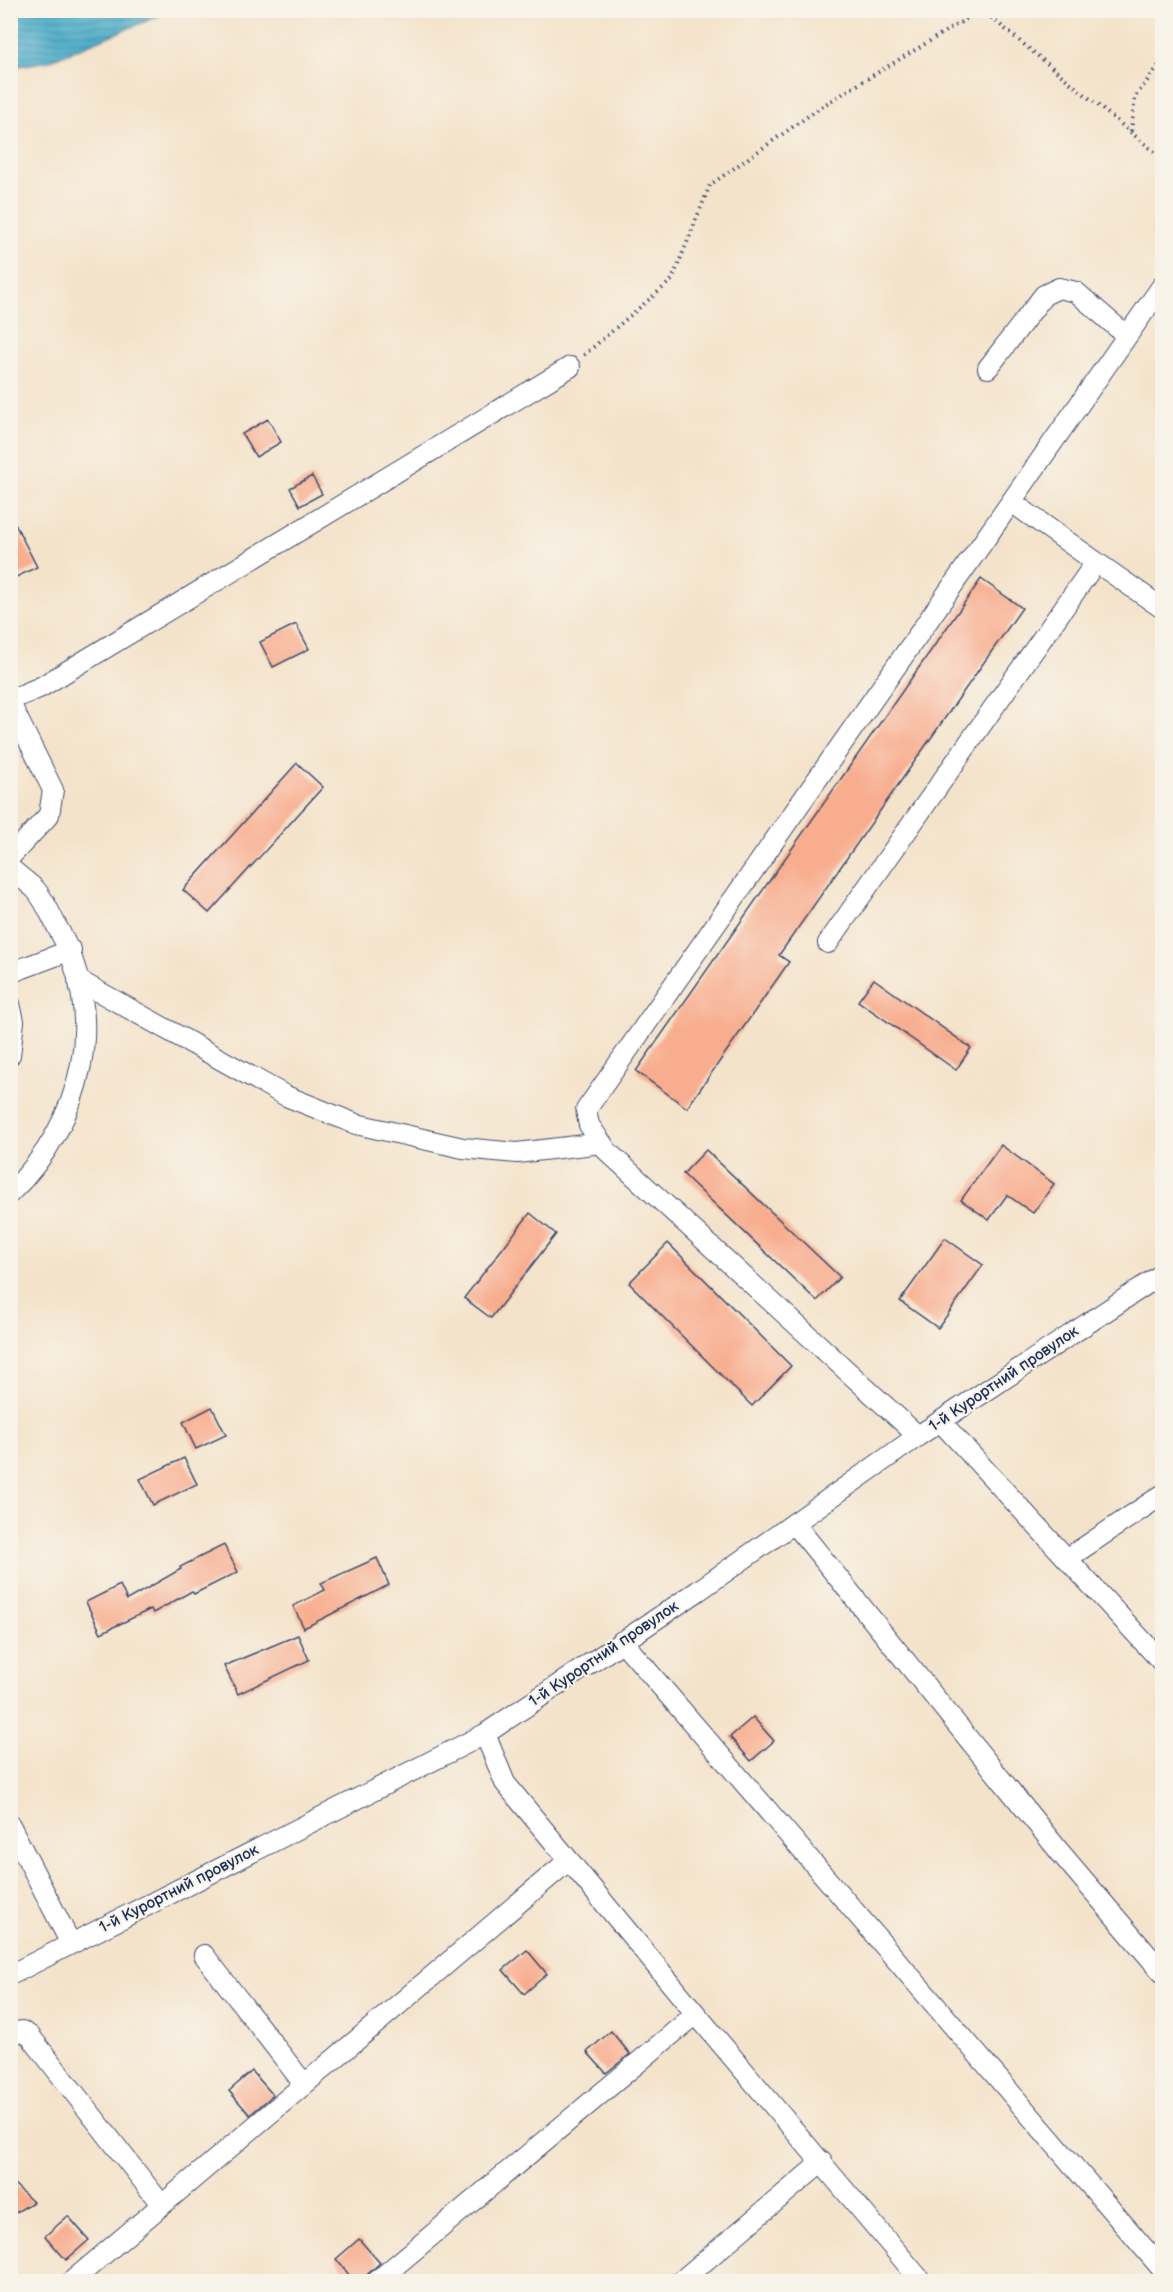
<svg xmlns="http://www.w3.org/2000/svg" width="1173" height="2292" font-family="'Balsamiq Sans',sans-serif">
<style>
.water{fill:url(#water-rules);stroke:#326d93;stroke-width:1.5}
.building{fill:#f8ad8f}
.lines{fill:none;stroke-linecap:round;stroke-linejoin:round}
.minor-casing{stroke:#3c4a6e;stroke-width:22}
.path{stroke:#3c4a6e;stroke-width:4;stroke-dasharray:1.5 4.5;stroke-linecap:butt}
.minor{stroke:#fff;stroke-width:20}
.labels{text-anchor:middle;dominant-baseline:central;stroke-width:4.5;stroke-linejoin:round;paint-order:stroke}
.street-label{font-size:16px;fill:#1b2f5e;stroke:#f7f3e8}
</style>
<defs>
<pattern id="water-rules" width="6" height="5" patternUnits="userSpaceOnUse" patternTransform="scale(1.5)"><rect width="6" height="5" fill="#48abc8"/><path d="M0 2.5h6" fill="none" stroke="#3b8ca6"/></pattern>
</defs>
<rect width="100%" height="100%" fill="#f7f3e8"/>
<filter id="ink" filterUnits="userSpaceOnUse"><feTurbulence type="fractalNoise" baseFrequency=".0167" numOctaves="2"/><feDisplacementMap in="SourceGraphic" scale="12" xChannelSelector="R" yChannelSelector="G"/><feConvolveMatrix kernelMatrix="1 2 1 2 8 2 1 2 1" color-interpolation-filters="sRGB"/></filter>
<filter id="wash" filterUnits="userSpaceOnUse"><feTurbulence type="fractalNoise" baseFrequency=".008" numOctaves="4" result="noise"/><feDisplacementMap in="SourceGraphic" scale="24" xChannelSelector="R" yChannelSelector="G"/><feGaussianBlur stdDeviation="1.35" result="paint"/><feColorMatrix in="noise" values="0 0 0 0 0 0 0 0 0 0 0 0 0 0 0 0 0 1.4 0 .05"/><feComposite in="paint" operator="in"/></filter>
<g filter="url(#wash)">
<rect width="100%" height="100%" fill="#f4e3cb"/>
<path class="water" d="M11,10H171V11L48,61L11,67Z"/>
<g id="blocks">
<path class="building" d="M268,419L281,442L256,457L242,434Z
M312,476L322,494L300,506L290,488Z
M10,514L37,567L10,580Z
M981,579L1022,608L779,955L789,962L687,1108L636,1071Z
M296,624L309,649L273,667L260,642Z
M297,763L323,787L209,913L183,890Z
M874,979L971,1048L956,1070L858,1001Z
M1001,1145L1054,1184L1033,1213L1007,1195L989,1220L961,1200Z
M706,1150L840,1277L817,1301L683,1174Z
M530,1213L556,1234L491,1318L464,1298Z
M945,1238L983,1265L938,1328L900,1301Z
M668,1243L791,1366L752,1406L629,1283Z
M212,1407L226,1435L196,1449L183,1422Z
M184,1458L197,1484L153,1505L140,1479Z
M224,1545L238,1572L194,1594L192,1591L153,1613L151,1609L101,1633L86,1602L120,1585L127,1600L181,1569L180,1567Z
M377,1558L389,1585L304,1628L293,1606L325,1590L321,1583Z
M298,1635L309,1660L238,1694L224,1666Z
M753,1717L774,1741L751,1761L730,1737Z
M527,1950L547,1974L524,1994L503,1970Z
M611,2031L630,2054L606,2073L587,2052Z
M252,2071L273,2095L250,2115L229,2091Z
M10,2180L33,2202L10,2216Z
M68,2216L89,2240L66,2260L45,2236Z
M359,2239L380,2263L359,2282H355L336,2259Z"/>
</g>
</g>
<g filter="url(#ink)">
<use href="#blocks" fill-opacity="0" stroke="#3c4a6e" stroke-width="1.5"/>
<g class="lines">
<g class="minor-casing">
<path id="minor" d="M988,368L1044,295L1059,288L1076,292L1127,336
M1096,562L1162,608
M10,700L41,687L570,367
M10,703L53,790L49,815L10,857
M10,868C18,875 27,882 35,889C44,899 50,913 56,925C109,1015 84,1122 10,1193
M828,943L1096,562L1013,503
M10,973L71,950
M78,980L286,1096L356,1124L463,1148L517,1153L602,1143
M10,1004L14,1021L10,1055
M941,1422L1162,1662
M918,1436L608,1152L589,1125L586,1110L1162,286
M794,1523L1059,1851L1162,1972
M1068,1558L1162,1495
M622,1641L1162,2269
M485,1734L505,1783L696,2014L922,2282
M10,1825L71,1944
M204,1955L304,2084
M10,1975L485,1734L698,1591L918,1436L1162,1274
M10,2034L22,2031L30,2036L161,2204
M71,2282L568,1861
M376,2282L696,2014
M680,2282L822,2162"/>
</g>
<path class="path" d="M982,10L1162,158
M1131,131L1135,97L1162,61
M584,355L672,280L710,185L824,105L981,10"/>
<use href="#minor" class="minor"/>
</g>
</g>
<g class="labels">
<g class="street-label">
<text transform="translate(1004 1379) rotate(-34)">1-й Курортний провулок</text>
<text transform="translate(604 1654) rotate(-34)">1-й Курортний провулок</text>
<text transform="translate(179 1889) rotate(-27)">1-й Курортний провулок</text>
</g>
</g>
<rect width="1173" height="2292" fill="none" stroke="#f7f3e8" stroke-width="36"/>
</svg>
